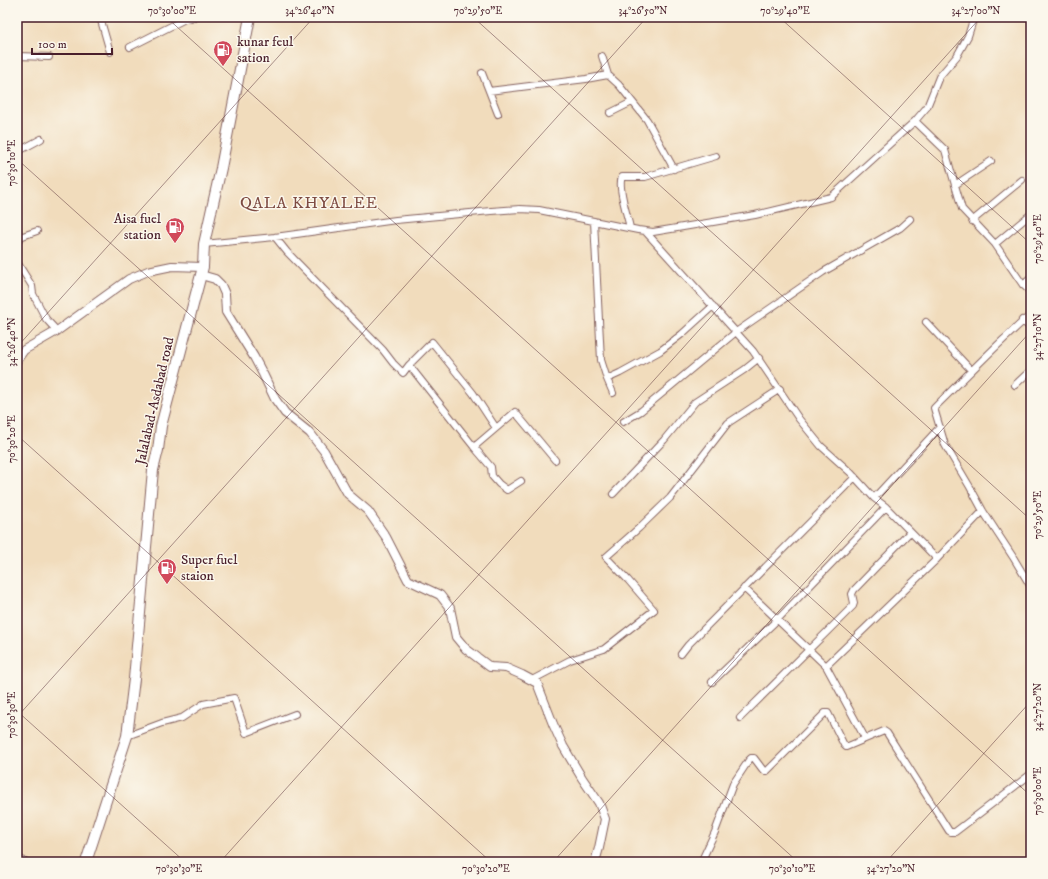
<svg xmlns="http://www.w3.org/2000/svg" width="1048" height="879" font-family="'IM FELL DW Pica',serif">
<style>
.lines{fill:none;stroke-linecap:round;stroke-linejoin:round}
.minor-casing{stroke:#84615e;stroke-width:8}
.tertiary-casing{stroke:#84615e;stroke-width:10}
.primary-casing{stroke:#84615e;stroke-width:12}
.minor{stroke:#fff;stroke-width:6}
.tertiary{stroke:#fff;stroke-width:8}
.primary{stroke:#fff;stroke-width:10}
.ticks{fill:none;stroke:#4a1f2b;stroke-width:1;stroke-opacity:0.45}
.labels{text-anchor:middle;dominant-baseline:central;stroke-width:3;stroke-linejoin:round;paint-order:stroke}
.poi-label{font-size:14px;fill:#4a1f2b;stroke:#fbf7ec;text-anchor:start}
.street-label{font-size:14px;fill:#4a1f2b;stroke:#fbf7ec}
.quarter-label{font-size:16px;letter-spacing:1px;fill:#7e4b42;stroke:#fbf7ec}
.neatline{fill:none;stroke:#4a1f2b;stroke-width:1.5}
.ticks-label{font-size:10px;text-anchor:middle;fill:#4a1f2b}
</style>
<rect width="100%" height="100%" fill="#fbf7ec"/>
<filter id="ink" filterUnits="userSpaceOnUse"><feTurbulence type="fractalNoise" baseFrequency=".025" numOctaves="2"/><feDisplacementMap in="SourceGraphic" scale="8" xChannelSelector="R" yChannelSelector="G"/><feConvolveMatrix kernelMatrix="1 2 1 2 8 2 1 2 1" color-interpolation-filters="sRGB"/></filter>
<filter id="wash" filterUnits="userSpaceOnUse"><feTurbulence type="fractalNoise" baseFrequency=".012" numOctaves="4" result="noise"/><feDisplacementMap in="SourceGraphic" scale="16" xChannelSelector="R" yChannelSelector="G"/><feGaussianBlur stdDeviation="0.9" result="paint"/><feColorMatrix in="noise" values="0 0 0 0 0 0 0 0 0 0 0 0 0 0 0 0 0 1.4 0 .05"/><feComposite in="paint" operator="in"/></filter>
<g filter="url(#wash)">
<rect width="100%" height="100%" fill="#f1dcbc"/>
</g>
<g filter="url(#ink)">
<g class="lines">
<g class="minor-casing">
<path id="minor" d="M100,17L110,52
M130,47L185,19L195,17
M17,56L49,57
M602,56L608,75L619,85L647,120L674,169
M482,73L498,114
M489,91L586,79L608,75
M610,113L632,102
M915,121L945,150L955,185L962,209L995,244L1023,285L1031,292
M17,152L41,139
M955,185L991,161
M594,221L601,360L607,379L613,393
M972,221L1022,180
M630,228C628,217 617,186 622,177H645L716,156
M17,229L20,238
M645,231L753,351L799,419L821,446L851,473L874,498L886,507L937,559L983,511
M275,237L287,252L383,350L393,363L403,373L409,365L432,342L473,393L496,428
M17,238L37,231
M204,244L275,237L396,220L491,211L520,209L539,210L638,230L653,232L755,215L831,197L915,121L927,107L939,77L957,56L968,36L974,17
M995,244L1031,214
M17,262L32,286L33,294L46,319L57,331
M1023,285L1031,278
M1031,315C1021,322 1013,331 1004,339C980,362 957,385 934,408L945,445L970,487L983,511L1013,557L1031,587
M1022,320L1031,329
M926,322L971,370
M409,365L474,447L491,467L492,476L499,484L507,490L521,481
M607,379L620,373L660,351L682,334L713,306
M1015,385L1031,370
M623,422L641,411L736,332L823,272L900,228L910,219
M474,447L515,412L555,460
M613,494L664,440L695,402L744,370L759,358
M874,498L940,427
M744,588L826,666L865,738
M681,654L688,645L855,477
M826,666L937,559
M532,680L570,660L604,649L654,610L628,580L606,557L639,528L670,498L728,423L780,389
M712,682L777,620L886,507
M740,718L853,606L854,603L852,594L854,590L910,532
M127,736L162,723L182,718L203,704L234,698L246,733L295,714
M17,857L25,862
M701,862L715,832L733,784L749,760L751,758H754L763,770L765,771H767L825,713H828L844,745L846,747L884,731L887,733L949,831L951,832H955L1031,774"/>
</g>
<g class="tertiary-casing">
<path id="tertiary" d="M201,275L215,279L221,285L225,294L226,312L254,357L263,374L275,399L285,413L310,433L324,451L348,494L368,511L386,537L408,580L440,595L450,608L456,637L466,649L490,667L506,668L522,675L537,683L553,724L563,746L582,778L599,803L605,819L599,848L595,862
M17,360L24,350L57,331L129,279L148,271L172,266L203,267"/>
</g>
<g class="primary-casing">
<path id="primary" d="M86,862L127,736L134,679L153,470L158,450L161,426L203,267L204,244L221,168L250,17"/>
</g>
<use href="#minor" class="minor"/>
<use href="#tertiary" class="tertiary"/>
<use href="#primary" class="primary"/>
</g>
</g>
<path class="ticks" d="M166,17L1031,796M473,17L1031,520M779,17L1031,244M17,159L798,862M17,347L314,17M17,435L491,862M17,711L185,862M17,717L647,17M220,862L981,17M553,862L1031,331M886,862L1031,701"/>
<defs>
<g id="fuel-pin" transform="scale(1)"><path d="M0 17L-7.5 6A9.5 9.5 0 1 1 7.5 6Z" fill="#d1495b" stroke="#fbf7ec"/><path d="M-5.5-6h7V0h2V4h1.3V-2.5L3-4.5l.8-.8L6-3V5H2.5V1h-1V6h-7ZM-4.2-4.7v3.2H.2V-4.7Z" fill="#fff"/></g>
</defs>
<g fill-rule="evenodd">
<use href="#fuel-pin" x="223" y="50"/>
<use href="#fuel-pin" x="175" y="227"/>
<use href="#fuel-pin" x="167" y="568"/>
</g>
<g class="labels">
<g class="poi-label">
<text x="237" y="42">kunar feul<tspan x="237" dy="16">sation</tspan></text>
<text x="161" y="219" text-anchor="end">Aisa fuel<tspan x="161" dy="16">station</tspan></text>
<text x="181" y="560">Super fuel<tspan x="181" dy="16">staion</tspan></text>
</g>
<g class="street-label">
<text transform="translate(155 401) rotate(-77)">Jalalabad-Asdabad road</text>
</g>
<g class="quarter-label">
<text x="309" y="203">QALA KHYALEE</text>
</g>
</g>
<rect width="1048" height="879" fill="none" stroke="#fbf7ec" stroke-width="44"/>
<path d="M32 48v6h80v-6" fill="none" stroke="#4a1f2b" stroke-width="2"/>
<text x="38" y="48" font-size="12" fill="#4a1f2b" stroke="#fbf7ec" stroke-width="3" paint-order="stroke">100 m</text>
<rect x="22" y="22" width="1004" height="835" class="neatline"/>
<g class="ticks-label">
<text x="172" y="14">70°30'00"E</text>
<text x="310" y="14">34°26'40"N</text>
<text x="478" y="14">70°29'50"E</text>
<text x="643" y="14">34°26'50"N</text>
<text x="785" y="14">70°29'40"E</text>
<text x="976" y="14">34°27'00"N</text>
<text transform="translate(11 163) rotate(-90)" y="4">70°30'10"E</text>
<text transform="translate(1037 239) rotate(-90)" y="4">70°29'40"E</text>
<text transform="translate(1037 337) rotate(-90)" y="4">34°27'10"N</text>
<text transform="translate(11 342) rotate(-90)" y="4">34°26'40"N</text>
<text transform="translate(11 439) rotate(-90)" y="4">70°30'20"E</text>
<text transform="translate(1037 515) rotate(-90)" y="4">70°29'50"E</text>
<text transform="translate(1037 707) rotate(-90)" y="4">34°27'20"N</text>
<text transform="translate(11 715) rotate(-90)" y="4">70°30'30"E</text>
<text transform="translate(1037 791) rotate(-90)" y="4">70°30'00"E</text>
<text x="179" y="872">70°30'30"E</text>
<text x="486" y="872">70°30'20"E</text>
<text x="792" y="872">70°30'10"E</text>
<text x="891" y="872">34°27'20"N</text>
</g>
</svg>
